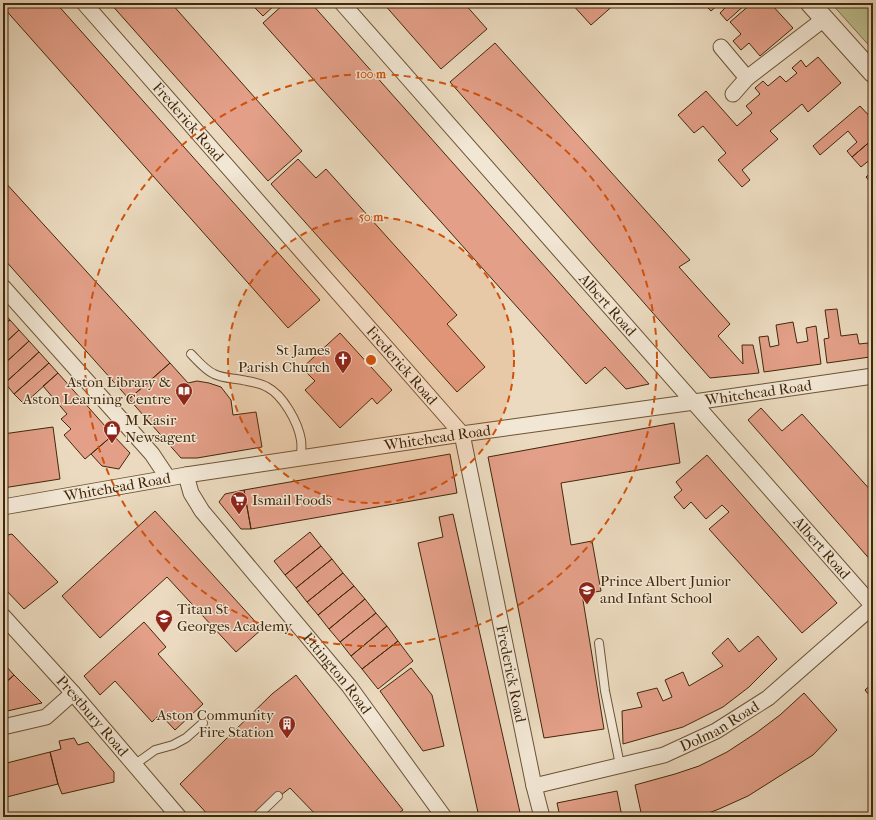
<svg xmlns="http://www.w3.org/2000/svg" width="876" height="820" font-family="'IM FELL French Canon',serif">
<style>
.green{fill:#bdbe8e;stroke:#80734c}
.building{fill:#e39f88;stroke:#422809}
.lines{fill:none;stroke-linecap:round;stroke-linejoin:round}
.service-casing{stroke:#6c5436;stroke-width:10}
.minor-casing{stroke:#6c5436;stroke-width:17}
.tertiary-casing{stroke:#6c5436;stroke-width:21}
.service{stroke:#f2e7d5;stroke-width:8}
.minor{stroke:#f2e7d5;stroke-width:15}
.tertiary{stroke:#f2e7d5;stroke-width:19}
.ring{fill:none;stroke:#cf520c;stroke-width:2;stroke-dasharray:7 5}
.labels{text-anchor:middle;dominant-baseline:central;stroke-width:3;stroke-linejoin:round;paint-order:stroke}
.street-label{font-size:15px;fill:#422809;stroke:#f2e7d5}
.poi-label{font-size:15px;fill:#422809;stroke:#f2e7d5;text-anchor:start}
.centre{fill:#cf520c;stroke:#f2e7d5;stroke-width:2}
.ring-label{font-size:12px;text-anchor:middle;font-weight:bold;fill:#cf520c;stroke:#f2e7d5;stroke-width:3;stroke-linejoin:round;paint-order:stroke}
</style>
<rect width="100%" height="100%" fill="#ebdabf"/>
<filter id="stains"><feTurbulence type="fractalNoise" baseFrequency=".005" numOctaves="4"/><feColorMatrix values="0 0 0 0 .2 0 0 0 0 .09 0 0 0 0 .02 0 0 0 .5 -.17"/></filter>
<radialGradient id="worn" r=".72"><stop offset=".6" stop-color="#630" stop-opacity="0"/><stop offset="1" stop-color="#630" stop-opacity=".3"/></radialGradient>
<path class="green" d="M831,3H873V50Z"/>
<path class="building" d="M3,3H56L320,300L288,328L3,7Z
M110,3H171L302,151L268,181Z
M250,3H277L263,16Z
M285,3H311L649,384L626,389L605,367L586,384L263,23Z
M383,3H464L487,29L441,69Z
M571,3H616L591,25Z
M705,3H720L711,11L704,4Z
M730,3H747L727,21L720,13Z
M752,3H770L793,28L760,56L749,43L741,50L733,41L741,34L730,22Z
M495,43L690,260L679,267L730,324L718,336L743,364L742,345H753L759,373L710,378L450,82Z
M818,57L841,83L808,112L802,104L770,131L778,139L742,170L750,180L742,187L718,160L726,153L703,126L694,133L678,115L706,91L737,126L752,113L746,106L760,94L755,88L763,81L768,86L780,76L786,82L797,73L792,68L801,60L806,67Z
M860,106L873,120V139L852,157L847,151L857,142L848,131L820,155L813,146Z
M873,139V159L872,158L861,167L852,157Z
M298,159L316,178L326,169L457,315L447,324L485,367L457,392L271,184Z
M873,171V185L866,177Z
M3,180L170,363L129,399L3,258Z
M837,309L841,336L857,334L859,344L868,343L870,357L827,363L824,339L829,338L825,310Z
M3,312L10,320L3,325Z
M10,320L19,330L3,345V325Z
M793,322L797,343L808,341L806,328L816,326L821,364L764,372L759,337L768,336L770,347L779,345L776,325Z
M19,330L29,341L3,365V345Z
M340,333L392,390L377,404L372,398L340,428L305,390L315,381L302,368Z
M29,341L39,352L5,383L3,381V365Z
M39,352L49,363L14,394L5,383Z
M49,363L58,373L24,404L14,394Z
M170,363L188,383L197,381L209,383L221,387L231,400L233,415L256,412L262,447L197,458H181L129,399Z
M58,373L113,435L85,459L64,435L71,429L61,419L67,414L43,386Z
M761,408L782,431L802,414L873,493V563L748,420Z
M674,423L680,463L561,483L571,545L592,541L601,591L582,594L604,729L544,738L488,457Z
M53,427L60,479L3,488V434Z
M113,435L130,453L119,469L102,466L91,454Z
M450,454L457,493L251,529L244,490Z
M707,455L837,603L802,633L709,529L729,512L722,505L706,519L691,502L684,509L674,497L682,490L676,482Z
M244,490L251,529H241L219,502L225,494Z
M155,511L262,629L236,652L167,577L100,638L62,596Z
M453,514L521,817H479L418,543L443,537L439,517Z
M310,532L321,546L285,575L274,561Z
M12,534L58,582L24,609L3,587V536Z
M321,546L332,559L296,588L285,575Z
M332,559L343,573L307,602L296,588Z
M343,573L354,586L318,615L307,602Z
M354,586L365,599L329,629L318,615Z
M365,599L376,613L340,642L329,629Z
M376,613L387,626L351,656L340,642Z
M144,622L166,647L158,654L203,704L175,730L160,714L152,722L115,681L100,695L84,676Z
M387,626L398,641L362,669L351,656Z
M758,636L777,659L749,687L723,707L683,727L623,744L622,711L642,707L637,693L657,688L663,701L672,697L665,680L683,672L689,686L723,666L712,653L728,638L739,652Z
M398,641L413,661L378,689L362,669Z
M5,665L14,675L3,685V667Z
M411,668L432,695L444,746L423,751L380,691Z
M14,675L42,703L3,712V685Z
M296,675L403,810L393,817H318L290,788L253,817H210L180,784L272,694Z
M873,683V700L865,690Z
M804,693L837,730L813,755L748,796L719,809L698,817H642L635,785L675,774L699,766L727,752L756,733L780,715Z
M74,738L78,745L88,742L114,772V782L62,794L58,784L50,752L61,749L59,741Z
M50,752L58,784L3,798V764Z
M617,791L622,817H560L557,803Z"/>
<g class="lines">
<g class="service-casing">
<path id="service" d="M191,354C198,361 205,370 214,374C224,379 236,378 247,381C253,382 262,384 267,387C283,395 298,422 301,440C302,446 301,452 301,458
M599,643L605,691L620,765
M134,765L155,750L173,745L186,738L203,723
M256,817L278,796"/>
</g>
<g class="minor-casing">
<g id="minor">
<path id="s1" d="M84,3L462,434L534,786L542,817"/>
<path id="s2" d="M342,3L873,606"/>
<path d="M721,47L747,78"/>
<path d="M733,94L747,78L824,19"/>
<path d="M3,287L152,454L168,478"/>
<path id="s3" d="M186,475L191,493L202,511L349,686L444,817"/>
<path id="s4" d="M3,507L186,475L462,434L694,402L873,376"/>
<path id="s5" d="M3,616L73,693L179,817"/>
<path d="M3,727L46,717L73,693"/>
<path id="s6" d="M534,786L664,755L716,731L768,698L873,606"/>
</g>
</g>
<g class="tertiary-casing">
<path id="tertiary" d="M810,3L873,73"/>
</g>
<use href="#service" class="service"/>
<use href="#minor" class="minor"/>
<use href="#tertiary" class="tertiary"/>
</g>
<circle cx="371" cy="360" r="143" fill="#cf520c" fill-opacity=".12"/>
<g class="ring">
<circle cx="371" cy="360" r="143"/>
<circle cx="371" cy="360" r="286"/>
</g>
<defs>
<g id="church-pin" transform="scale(0.9)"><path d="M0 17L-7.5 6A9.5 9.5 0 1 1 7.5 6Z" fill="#8f2418" stroke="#f2e7d5"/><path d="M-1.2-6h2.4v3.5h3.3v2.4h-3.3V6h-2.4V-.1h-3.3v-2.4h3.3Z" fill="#fff"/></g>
<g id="library-pin" transform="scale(0.9)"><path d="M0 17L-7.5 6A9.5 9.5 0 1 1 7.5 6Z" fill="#8f2418" stroke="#f2e7d5"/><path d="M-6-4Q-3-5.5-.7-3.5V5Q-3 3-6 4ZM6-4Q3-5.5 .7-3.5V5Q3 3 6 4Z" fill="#fff"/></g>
<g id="shop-pin" transform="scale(0.9)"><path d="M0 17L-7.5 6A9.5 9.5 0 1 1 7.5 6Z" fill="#8f2418" stroke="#f2e7d5"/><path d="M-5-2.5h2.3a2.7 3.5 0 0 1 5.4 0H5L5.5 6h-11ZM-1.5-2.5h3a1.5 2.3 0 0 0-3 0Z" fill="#fff"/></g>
<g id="supermarket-pin" transform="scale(0.9)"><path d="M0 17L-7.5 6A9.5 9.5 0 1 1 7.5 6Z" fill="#8f2418" stroke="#f2e7d5"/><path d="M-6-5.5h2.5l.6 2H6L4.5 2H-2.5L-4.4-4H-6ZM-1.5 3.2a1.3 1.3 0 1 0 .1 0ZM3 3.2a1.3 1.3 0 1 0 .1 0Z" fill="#fff"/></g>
<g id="school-pin" transform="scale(0.9)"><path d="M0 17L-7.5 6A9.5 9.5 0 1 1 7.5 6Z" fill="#8f2418" stroke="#f2e7d5"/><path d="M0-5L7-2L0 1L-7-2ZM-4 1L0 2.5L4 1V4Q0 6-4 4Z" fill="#fff"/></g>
<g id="building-pin" transform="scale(0.9)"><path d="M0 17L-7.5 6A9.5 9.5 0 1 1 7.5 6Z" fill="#8f2418" stroke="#f2e7d5"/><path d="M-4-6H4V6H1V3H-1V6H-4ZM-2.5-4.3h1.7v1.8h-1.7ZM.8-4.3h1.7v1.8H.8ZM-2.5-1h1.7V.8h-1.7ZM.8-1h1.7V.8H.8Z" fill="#fff"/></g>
</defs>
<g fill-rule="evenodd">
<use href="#church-pin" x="343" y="359"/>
<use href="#library-pin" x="184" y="391"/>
<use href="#shop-pin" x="112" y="429"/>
<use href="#supermarket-pin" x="239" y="500"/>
<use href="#school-pin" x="587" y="590"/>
<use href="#school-pin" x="164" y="618"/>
<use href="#building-pin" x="287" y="724"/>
</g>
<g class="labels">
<g class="street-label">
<text stroke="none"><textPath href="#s1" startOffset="158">Frederick Road</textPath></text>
<text stroke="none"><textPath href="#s2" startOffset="402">Albert Road</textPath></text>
<text stroke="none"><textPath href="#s1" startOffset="482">Frederick Road</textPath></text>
<text stroke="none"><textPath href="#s4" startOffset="764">Whitehead Road</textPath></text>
<text stroke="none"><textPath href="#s4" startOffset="440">Whitehead Road</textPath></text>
<text stroke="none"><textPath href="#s4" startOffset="116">Whitehead Road</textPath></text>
<text stroke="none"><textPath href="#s2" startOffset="726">Albert Road</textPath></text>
<text stroke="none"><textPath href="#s3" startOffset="251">Ettington Road</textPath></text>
<text stroke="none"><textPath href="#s1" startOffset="818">Frederick Road</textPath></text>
<text stroke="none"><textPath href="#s5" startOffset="134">Prestbury Road</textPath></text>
<text stroke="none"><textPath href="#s6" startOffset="196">Dolman Road</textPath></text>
</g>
<g class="poi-label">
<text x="330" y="350" text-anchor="end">St James<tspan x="330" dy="17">Parish Church</tspan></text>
<text x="171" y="382" text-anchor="end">Aston Library &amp;<tspan x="171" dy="17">Aston Learning Centre</tspan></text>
<text x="125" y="420">M Kasir<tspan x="125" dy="17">Newsagent</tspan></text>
<text x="252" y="500">Ismail Foods</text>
<text x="600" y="581">Prince Albert Junior<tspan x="600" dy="17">and Infant School</tspan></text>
<text x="177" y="609">Titan St<tspan x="177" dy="17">Georges Academy</tspan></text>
<text x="274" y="715" text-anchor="end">Aston Community<tspan x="274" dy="17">Fire Station</tspan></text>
</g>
</g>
<circle cx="371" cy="360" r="6" class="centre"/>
<g class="ring-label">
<text x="371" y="78">100 m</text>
<text x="371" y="221">50 m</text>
</g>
<rect width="876" height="820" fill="none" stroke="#ebdabf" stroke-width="16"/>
<rect x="4" y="4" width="868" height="812" fill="none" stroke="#422809" stroke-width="2"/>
<rect x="8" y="8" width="860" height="804" fill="none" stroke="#422809"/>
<rect width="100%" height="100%" filter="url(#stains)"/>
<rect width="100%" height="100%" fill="url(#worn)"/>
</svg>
